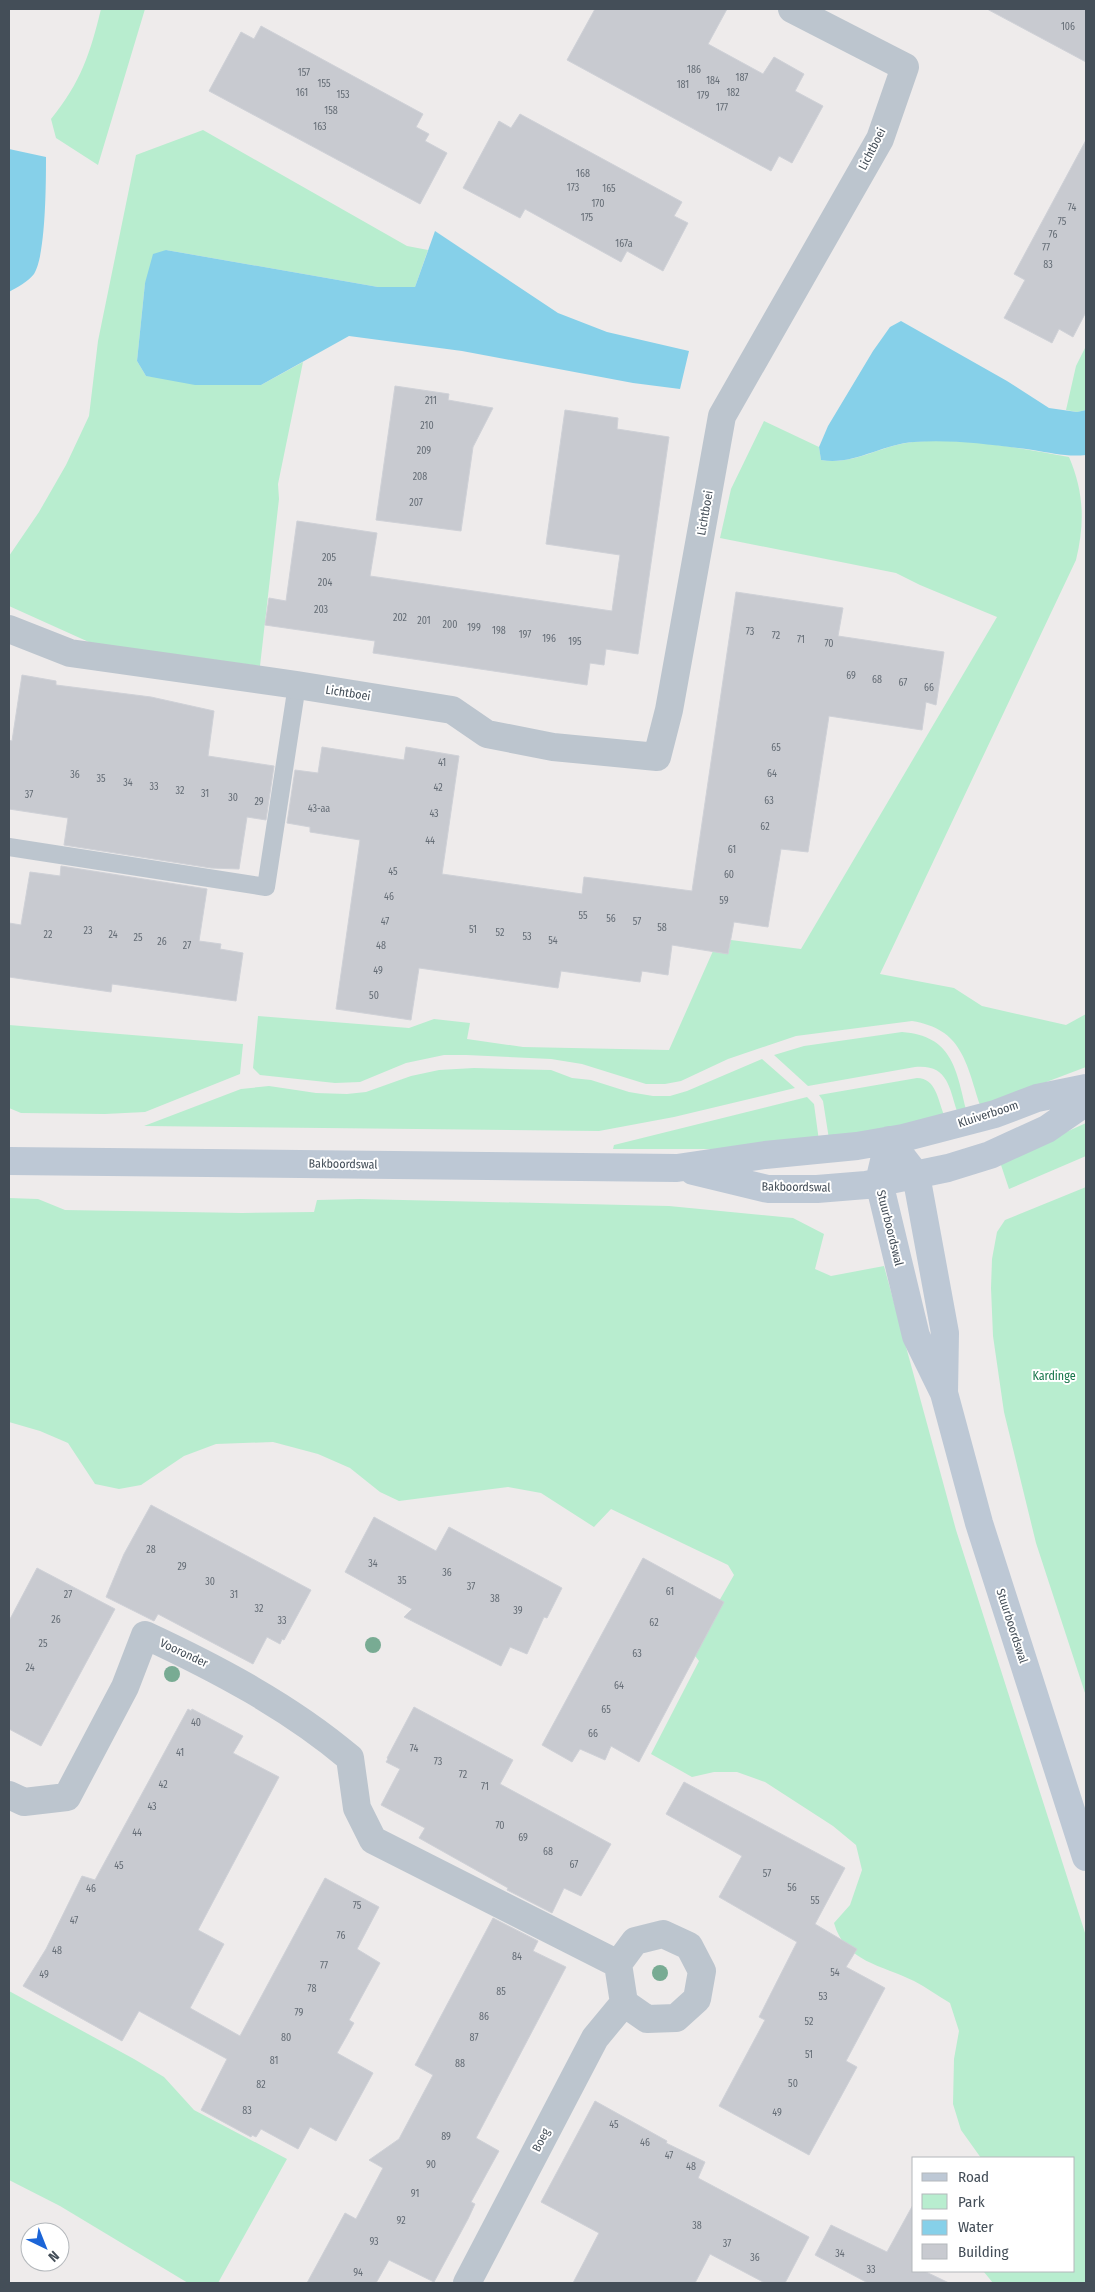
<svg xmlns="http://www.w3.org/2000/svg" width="1095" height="2292" font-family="'Fira Sans Condensed',sans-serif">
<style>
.green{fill:#b8edcf}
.water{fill:#86d0e9}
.building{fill:#c8cad0;stroke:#cfd1d7}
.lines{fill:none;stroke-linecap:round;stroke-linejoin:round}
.lane{stroke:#bcc5ce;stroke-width:18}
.street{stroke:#bcc5ce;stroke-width:28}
.secondary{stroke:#bdc8d5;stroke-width:28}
.tree{fill:#78ab93}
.labels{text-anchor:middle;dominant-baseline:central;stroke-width:4;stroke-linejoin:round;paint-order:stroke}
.number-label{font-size:10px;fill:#656d76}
.street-label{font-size:12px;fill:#444e58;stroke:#fff}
.park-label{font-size:12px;fill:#18764b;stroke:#fff}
</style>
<rect width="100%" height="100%" fill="#eeebeb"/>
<path class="green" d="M101,9H145L98,165L56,138L51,119C81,82 90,54 101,9Z
M203,130L407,246L428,250L415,287H378L166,250L145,283L137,361L146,376L261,385L303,362L278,484L279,499L260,666L91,643L9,606V556L39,512L66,465L89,416L98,341L136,155Z
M1086,346V410L1077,412L1066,410L1076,366Z
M764,421L819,447L821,460C852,466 882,445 913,442C963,437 1020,448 1069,457C1084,492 1085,523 1076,560L880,974L954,988L982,1006L1066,1025L1086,1014V1067L1012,1095L980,1105C966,1062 962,1029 912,1021L796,1036L728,1059L681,1081L665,1084H646L582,1064L551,1059L466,1055H444L406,1063L360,1082L335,1083L260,1075L253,1068L258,1016L409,1028L434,1019L470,1023L467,1039L523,1047L669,1050L713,951L728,954L731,940L801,949L997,617L920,585L896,573L720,538L731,489Z
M9,1025L243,1044L240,1074L145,1112L105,1114L21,1113L9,1108Z
M902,1032C952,1036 956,1068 966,1109L957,1111C949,1086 947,1064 915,1067L808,1086L774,1055L804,1046Z
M762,1059L795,1088L674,1117L599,1131L144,1126L241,1089L269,1086L316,1093L347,1094L366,1092L411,1076L439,1070L474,1068L551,1070L572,1078L591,1080L629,1092L653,1096H670L687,1091Z
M917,1078C936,1078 938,1100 944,1115L889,1129L829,1139L823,1101L819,1095Z
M807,1097L814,1104L819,1141L739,1149H613L614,1145Z
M1086,1123V1156L1009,1189L1000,1162Z
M1086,1187V1696L1036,1543L1004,1412L993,1336L991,1288L992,1259L997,1232L1005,1220Z
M9,1198L38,1199L65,1210L242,1213L314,1212L317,1200L360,1199L669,1206L793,1218L824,1234L815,1269L831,1276L884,1266L956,1530L1086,1936V2283H993L984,2272L1074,2271V2158H981L961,2130L953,2104L954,2059L959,2031L950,2003C938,1996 926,1987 914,1981C882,1965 845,1962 834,1923L850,1905L862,1870L856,1845L833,1826L765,1782L737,1772H714L692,1777L651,1754L699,1661L692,1652L707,1622L734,1575L728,1565L611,1509L594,1527L541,1493L508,1487L399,1501L380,1492L350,1468L318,1454L273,1442L216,1444L184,1456L141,1485L119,1489L95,1484L68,1443L40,1431L9,1422Z
M9,1991L134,2059L164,2077L194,2110L287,2159L218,2283H188L60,2206L9,2180Z"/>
<path class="water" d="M9,149L46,157C46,181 46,255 34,274C29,281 16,288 9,292Z
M435,231L558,313L607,332L689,351L680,389L633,383L462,351L349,336L261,385H195L146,376L137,361L145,283L153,254L166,250L378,287H415Z
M901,321L1007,381L1049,408L1077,412L1086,410V455C1067,457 1052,453 1033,450C994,445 953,439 914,442C882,444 853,466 821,460L819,447L828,426L873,351L890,327Z"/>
<path class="building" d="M595,9H727L708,44L763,74L774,57L804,74L795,91L823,106L792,163L779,156L771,171L567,60Z
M987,9H1086V62Z
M261,26L423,114L416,127L429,134L425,141L447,153L420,204L209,91L241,32L254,39Z
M520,114L682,202L674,216L688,223L663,271L627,251L621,262L525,209L520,218L463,188L499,121L511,128Z
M1086,140V312L1073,337L1059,329L1052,343L1004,318L1025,280L1014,274Z
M395,386L449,394L448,400L493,408L473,447L461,531L376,520Z
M565,410L618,418L617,429L669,437L638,654L606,649L604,665L590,663L587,685L373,653L375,641L265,625L269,598L286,601L297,521L377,533L370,576L612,611L620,555L546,544Z
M736,592L843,608L838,636L944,652L936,705L926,702L922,730L829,716L808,852L781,849L768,927L734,922L728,954L672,945L668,975L642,971L640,982L561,971L558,988L419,968L411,1020L336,1009L360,840L310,832V827L287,823L295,770L318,773L322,747L404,760L406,747L459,756L442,874L582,894L584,877L692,891Z
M22,675L56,681V685L151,697L214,711L208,756L274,766L266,820L247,817L239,869L211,868L64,845L68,818L9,809V740L12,741Z
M61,866L207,889L199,941L221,944L220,949L243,953L236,1001L112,984L111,992L9,977V923L21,925L30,872L60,876Z
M151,1505L311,1590L284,1640L282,1639L280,1644L267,1637L253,1664L158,1614L154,1621L106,1597L124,1554Z
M374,1517L436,1551L449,1527L562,1588L547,1618L544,1617L527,1654L510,1647L501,1666L404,1617L412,1609L345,1572Z
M643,1558L724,1602L639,1762L611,1746L605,1760L580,1749L572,1762L542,1745Z
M37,1568L115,1609L41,1746L9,1729V1621Z
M414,1707L513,1760L500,1784L611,1844L581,1896L564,1888L552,1913L507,1890L508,1888L419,1838L425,1828L381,1805L400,1769L386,1762L388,1759L387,1758Z
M188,1709L191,1711L192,1709L243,1736L233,1753L279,1777L198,1930L224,1944L190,2008L240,2036L325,1878L379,1907L357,1949L380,1963L349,2020L354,2023L337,2053L373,2073L336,2141L310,2127L298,2149L261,2129L256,2137L252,2135L251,2137L201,2110L227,2059L139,2011L122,2041L23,1986L46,1949L82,1876L95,1880Z
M684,1782L845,1868L815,1924L857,1949L846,1967L885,1988L846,2061L857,2067L809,2155L719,2106L765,2020L759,2017L797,1942L719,1897L742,1856L666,1814Z
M493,1918L538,1941L533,1951L566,1967L476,2138L499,2151L471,2202L475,2204L468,2219L434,2282L389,2260L376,2283H307L345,2213L356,2219L383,2168L369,2160L399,2139L433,2075L415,2065Z
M595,2101L667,2141L666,2143L705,2162L698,2178L809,2237L785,2283H765L710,2254L695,2283H573L599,2233L541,2202Z
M914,2203V2271H924L949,2283H868L815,2255L831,2225L887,2252Z"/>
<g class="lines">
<path class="lane" d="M9,847L266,887L297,685"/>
<path class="street" d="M9,629L70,653L297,685L452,710L487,734L553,747L657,757L669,710L722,416L880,139L905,67L792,9
M9,1795L24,1802L67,1797L125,1687L145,1635C216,1668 290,1707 350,1758L357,1808L373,1840L618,1964
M663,1934L689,1946L702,1971L697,1999L676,2018L647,2019L624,2003L618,1964L635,1941Z
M467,2283L595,2038L624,2003"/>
<path class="secondary" d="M9,1161L677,1168L765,1155L857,1146L903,1138L995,1114L1037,1098L1086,1088
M693,1171L768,1189H817L866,1185L948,1168L990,1155L1047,1129L1086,1102
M944,1393L945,1333L916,1175L889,1140L879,1182L916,1336L944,1393L979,1523L1086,1857"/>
</g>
<g class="tree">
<circle cx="373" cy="1645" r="8"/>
<circle cx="172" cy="1674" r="8"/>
<circle cx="660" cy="1973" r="8"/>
</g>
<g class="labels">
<g class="number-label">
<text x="1068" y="27">106</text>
<text x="694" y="70">186</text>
<text x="304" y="73">157</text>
<text x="742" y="78">187</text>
<text x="713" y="81">184</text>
<text x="324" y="84">155</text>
<text x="683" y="85">181</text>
<text x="302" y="93">161</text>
<text x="733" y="93">182</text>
<text x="343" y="95">153</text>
<text x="703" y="96">179</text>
<text x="722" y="108">177</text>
<text x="331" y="111">158</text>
<text x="320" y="127">163</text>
<text x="583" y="174">168</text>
<text x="573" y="188">173</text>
<text x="609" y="189">165</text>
<text x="598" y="204">170</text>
<text x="1072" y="208">74</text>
<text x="587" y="218">175</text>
<text x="1062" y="222">75</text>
<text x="1053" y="235">76</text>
<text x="624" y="244">167a</text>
<text x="1046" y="248">77</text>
<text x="1048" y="265">83</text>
<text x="431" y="401">211</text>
<text x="427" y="426">210</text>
<text x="424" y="451">209</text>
<text x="420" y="477">208</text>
<text x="416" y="503">207</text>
<text x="329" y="558">205</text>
<text x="325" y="583">204</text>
<text x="321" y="610">203</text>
<text x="400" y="618">202</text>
<text x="424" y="621">201</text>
<text x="450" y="625">200</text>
<text x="474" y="628">199</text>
<text x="499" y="631">198</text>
<text x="750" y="632">73</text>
<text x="525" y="635">197</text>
<text x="776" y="636">72</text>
<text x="549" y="639">196</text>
<text x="801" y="640">71</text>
<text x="575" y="642">195</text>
<text x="829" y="644">70</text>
<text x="851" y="676">69</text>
<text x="877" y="680">68</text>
<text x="903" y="683">67</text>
<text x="929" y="688">66</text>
<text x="776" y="748">65</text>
<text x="442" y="763">41</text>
<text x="772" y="774">64</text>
<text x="75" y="775">36</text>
<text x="101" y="779">35</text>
<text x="128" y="783">34</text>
<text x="154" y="787">33</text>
<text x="438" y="788">42</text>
<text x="180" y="791">32</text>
<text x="205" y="794">31</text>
<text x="29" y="795">37</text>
<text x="233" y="798">30</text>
<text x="769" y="801">63</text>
<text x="259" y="802">29</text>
<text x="319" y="809">43-aa</text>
<text x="434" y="814">43</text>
<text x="765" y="827">62</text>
<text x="430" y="841">44</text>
<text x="732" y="850">61</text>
<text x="393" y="872">45</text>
<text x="729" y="875">60</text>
<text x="389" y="897">46</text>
<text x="724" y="901">59</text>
<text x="583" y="916">55</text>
<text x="611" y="919">56</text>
<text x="385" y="922">47</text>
<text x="637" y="922">57</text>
<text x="662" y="928">58</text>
<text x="473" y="930">51</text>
<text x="88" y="931">23</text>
<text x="500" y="933">52</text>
<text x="48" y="935">22</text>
<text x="113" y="935">24</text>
<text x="527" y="937">53</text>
<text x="138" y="938">25</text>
<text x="553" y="941">54</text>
<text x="162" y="942">26</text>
<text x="187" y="946">27</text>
<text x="381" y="946">48</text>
<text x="378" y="971">49</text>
<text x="374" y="996">50</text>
<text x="151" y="1550">28</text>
<text x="373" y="1564">34</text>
<text x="182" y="1567">29</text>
<text x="447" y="1573">36</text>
<text x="402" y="1581">35</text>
<text x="210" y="1582">30</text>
<text x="471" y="1587">37</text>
<text x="670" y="1592">61</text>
<text x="68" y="1595">27</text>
<text x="234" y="1595">31</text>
<text x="495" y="1599">38</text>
<text x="259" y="1609">32</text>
<text x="518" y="1611">39</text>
<text x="56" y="1620">26</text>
<text x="282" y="1621">33</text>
<text x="654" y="1623">62</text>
<text x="43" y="1644">25</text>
<text x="637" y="1654">63</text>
<text x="30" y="1668">24</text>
<text x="619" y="1686">64</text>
<text x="606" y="1710">65</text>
<text x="196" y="1723">40</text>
<text x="593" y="1734">66</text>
<text x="414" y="1749">74</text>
<text x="180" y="1753">41</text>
<text x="438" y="1762">73</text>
<text x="463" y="1775">72</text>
<text x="163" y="1785">42</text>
<text x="485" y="1787">71</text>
<text x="152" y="1807">43</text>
<text x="500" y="1826">70</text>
<text x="137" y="1833">44</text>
<text x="523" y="1838">69</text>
<text x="548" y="1852">68</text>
<text x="574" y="1865">67</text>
<text x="119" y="1866">45</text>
<text x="767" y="1874">57</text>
<text x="792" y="1888">56</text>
<text x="91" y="1889">46</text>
<text x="815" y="1901">55</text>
<text x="357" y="1906">75</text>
<text x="74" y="1921">47</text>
<text x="341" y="1936">76</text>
<text x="57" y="1951">48</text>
<text x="517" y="1957">84</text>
<text x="324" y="1966">77</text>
<text x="835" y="1973">54</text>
<text x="44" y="1975">49</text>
<text x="312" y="1989">78</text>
<text x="501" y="1992">85</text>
<text x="823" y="1997">53</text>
<text x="299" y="2013">79</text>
<text x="484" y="2017">86</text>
<text x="809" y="2022">52</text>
<text x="286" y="2038">80</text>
<text x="474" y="2038">87</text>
<text x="809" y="2055">51</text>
<text x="274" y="2061">81</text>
<text x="460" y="2064">88</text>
<text x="793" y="2084">50</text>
<text x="261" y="2085">82</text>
<text x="247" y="2111">83</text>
<text x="777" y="2113">49</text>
<text x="614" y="2125">45</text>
<text x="446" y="2137">89</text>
<text x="645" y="2143">46</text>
<text x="669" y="2156">47</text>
<text x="431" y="2165">90</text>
<text x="691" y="2167">48</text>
<text x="415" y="2194">91</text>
<text x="401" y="2221">92</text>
<text x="697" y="2226">38</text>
<text x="374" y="2242">93</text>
<text x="727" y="2244">37</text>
<text x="840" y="2254">34</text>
<text x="755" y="2258">36</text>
<text x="871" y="2270">33</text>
<text x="358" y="2273">94</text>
</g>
<g class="street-label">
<text transform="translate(872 149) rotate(-63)">Lichtboei</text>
<text transform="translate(705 513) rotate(-80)">Lichtboei</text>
<text transform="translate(348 693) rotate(9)">Lichtboei</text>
<text transform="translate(988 1114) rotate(-18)">Kluiverboom</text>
<text transform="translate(343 1164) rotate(1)">Bakboordswal</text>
<text transform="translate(796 1187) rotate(1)">Bakboordswal</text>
<text transform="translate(890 1228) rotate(76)">Stuurboordswal</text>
<text transform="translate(1012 1626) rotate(72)">Stuurboordswal</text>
<text transform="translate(184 1653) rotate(25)">Vooronder</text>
<text transform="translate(541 2140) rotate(-63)">Boeg</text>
</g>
<g class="park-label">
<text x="1054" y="1376">Kardinge</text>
</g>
</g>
<rect width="1095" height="2292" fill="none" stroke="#444e58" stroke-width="20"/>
<rect x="912" y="2157" width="162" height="115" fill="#ffffff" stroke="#b4b8bc"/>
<rect x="922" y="2173" width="25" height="8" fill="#bdc8d5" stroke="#b4b8bc"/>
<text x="958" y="2182" font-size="15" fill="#444e58">Road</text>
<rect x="922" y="2194" width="25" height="15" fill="#b8edcf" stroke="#b4b8bc"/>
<text x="958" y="2207" font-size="15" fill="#444e58">Park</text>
<rect x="922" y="2220" width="25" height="15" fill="#86d0e9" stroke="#b4b8bc"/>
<text x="958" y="2232" font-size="15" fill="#444e58">Water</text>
<rect x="922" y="2244" width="25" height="15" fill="#c8cad0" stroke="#b4b8bc"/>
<text x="958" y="2257" font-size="15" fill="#444e58">Building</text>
<g transform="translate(45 2247) rotate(137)"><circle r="24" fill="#ffffff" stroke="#b4b8bc"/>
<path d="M0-4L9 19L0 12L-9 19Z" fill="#1c65d7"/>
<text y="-8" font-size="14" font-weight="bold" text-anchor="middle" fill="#444e58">N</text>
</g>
</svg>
